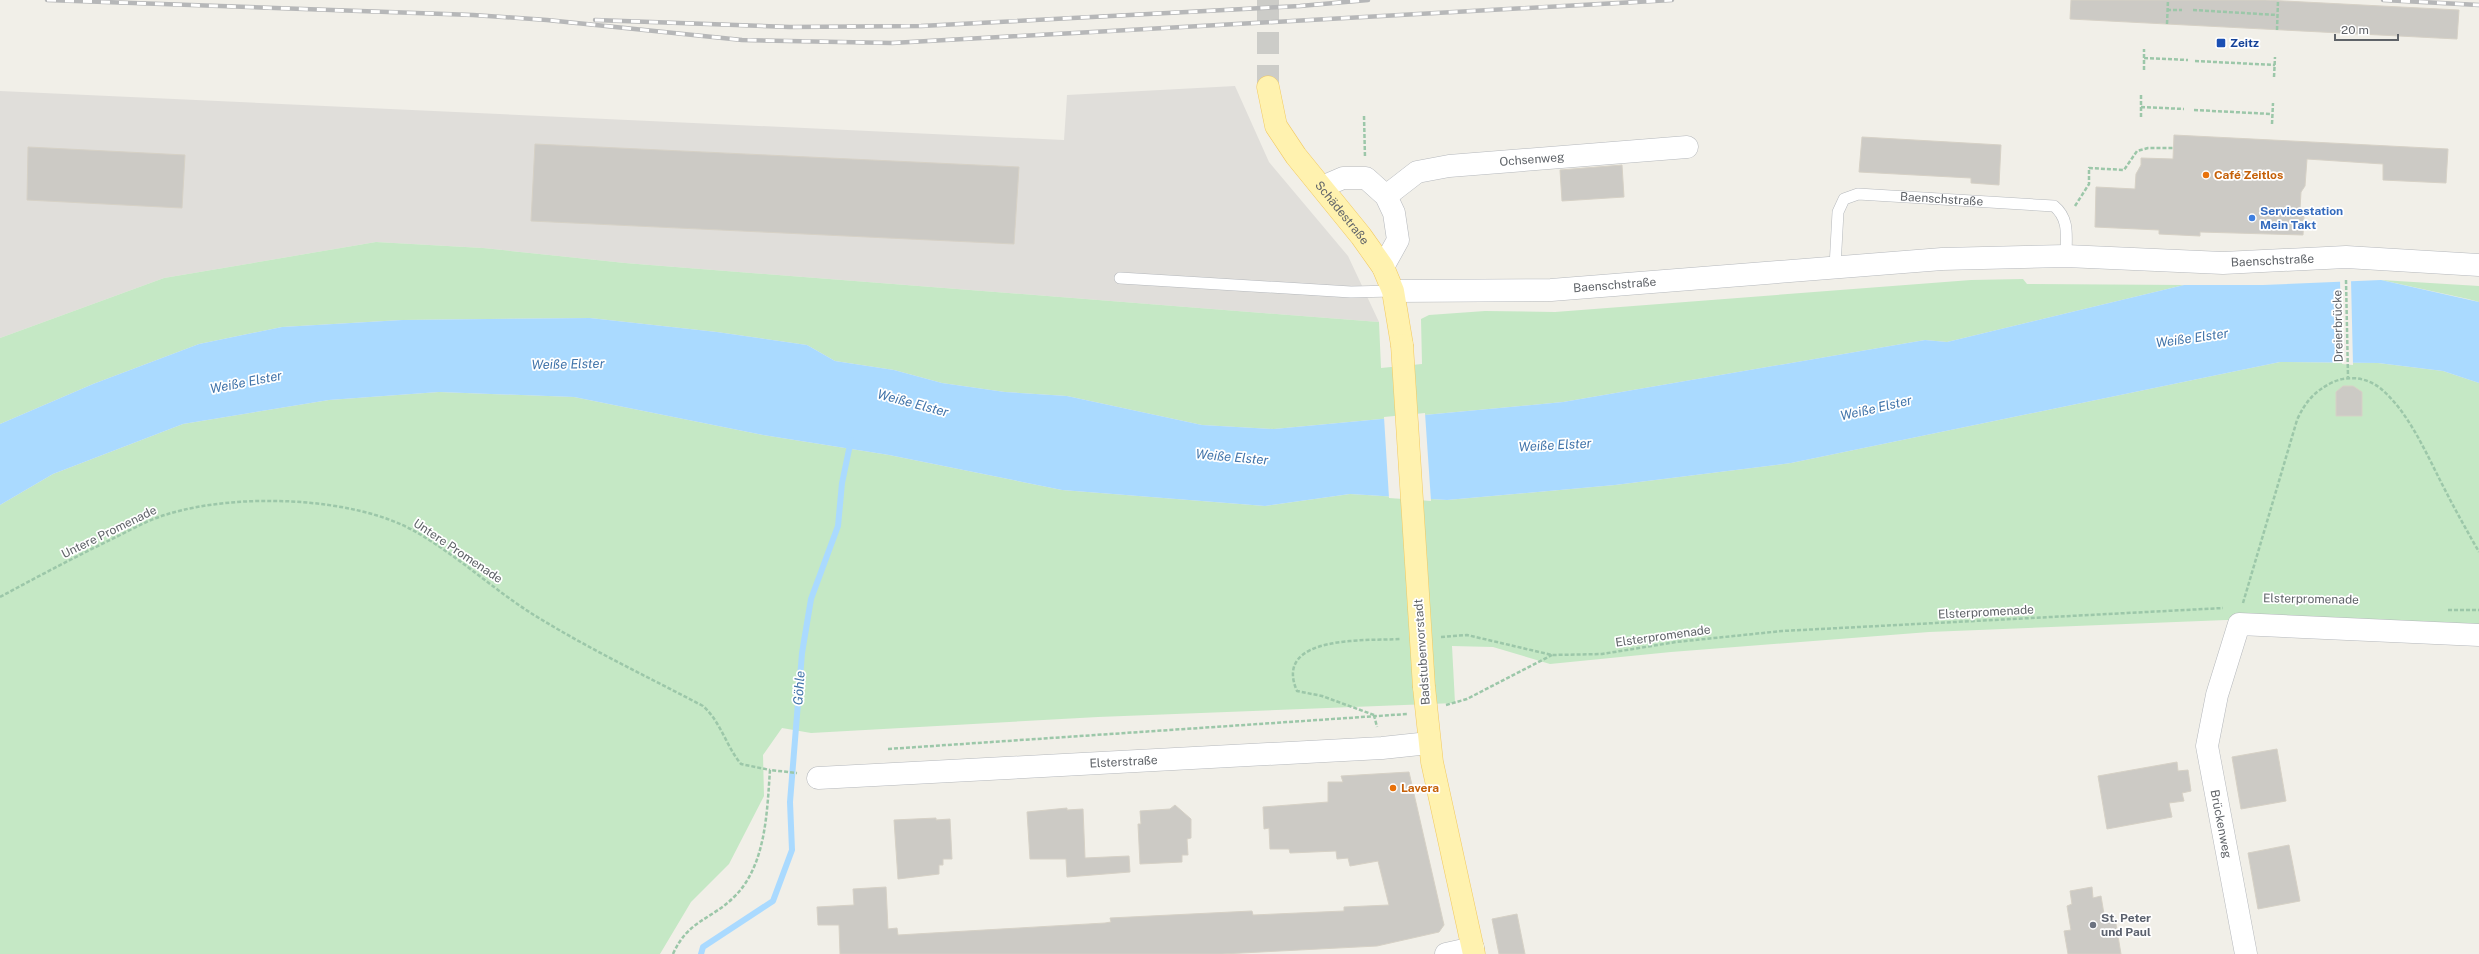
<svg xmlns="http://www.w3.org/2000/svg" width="2479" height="954" font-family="'Public Sans',sans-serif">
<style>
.industrial{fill:#e0deda}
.green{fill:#c5e8c5}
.water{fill:#aadaff}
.pier{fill:#f1efe8}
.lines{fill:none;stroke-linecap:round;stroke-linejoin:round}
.stream{stroke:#aadaff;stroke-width:6}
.building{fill:#cccac5;stroke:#d6d1c6}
.primary-tunnel{stroke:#ccccc8;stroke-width:22;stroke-dasharray:22 11;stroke-linecap:butt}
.lane-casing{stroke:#b5b8bc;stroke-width:12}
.street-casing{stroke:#b5b8bc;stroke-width:23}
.primary-casing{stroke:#f2c960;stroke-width:23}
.path{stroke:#9cc7a9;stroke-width:2.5;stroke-dasharray:4 2;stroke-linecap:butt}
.lane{stroke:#fff;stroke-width:11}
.street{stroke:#fff;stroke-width:22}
.primary{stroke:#fff2af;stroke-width:22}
.rail-casing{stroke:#b6b7b8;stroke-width:4.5}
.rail{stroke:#fff;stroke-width:3;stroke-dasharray:9;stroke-linecap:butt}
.primary-bridge-casing{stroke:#f2c960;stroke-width:23;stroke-linecap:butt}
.primary-bridge{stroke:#fff2af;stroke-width:22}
.transit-dot{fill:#1a4fb4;stroke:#fff;stroke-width:1.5}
.food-dot{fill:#e8710a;stroke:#fff;stroke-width:1.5}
.shop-dot{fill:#3f7fe0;stroke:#fff;stroke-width:1.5}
.worship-dot{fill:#6b7280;stroke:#fff;stroke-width:1.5}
.labels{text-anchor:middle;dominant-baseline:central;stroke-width:3.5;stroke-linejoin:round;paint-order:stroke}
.transit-label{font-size:12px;font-weight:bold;fill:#164399;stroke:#fff;text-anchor:start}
.street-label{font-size:12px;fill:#5f6368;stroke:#fff}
.food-label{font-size:12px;font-weight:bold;fill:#c56008;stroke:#fff;text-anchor:start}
.shop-label{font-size:12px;font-weight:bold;fill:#366cbe;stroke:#fff;text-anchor:start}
.worship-label{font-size:12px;font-weight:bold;fill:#5b616d;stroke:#fff;text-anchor:start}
.water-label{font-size:13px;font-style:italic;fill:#4174aa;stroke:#fff}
</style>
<rect width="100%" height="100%" fill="#f1efe8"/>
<path class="industrial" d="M1235,86L1269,162L1348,256L1379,322L625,263L483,248L376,242L164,278L0,338V91L1064,140L1067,95Z"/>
<path class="green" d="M376,242L483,248L625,263L1379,322L1381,368L1422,364L1421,319L1429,315L1485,311L1555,312L1971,280L2023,279L2027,284L2184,285L1947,342L1925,340L1563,402L1274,429L1202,425L1067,396L1005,392L942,383L894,370L835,361L807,345L717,332L590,318L402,320L282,327L199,344L93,384L0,424V338L164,278Z
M2381,280L2479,286V302L2468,299Z
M2280,362L2378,363L2443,371L2479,383V625L2368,619L2226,620L1929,632L1671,652L1550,664L1493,647L1452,646L1455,703L1098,717L811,733L782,728L763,755L764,796L729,864L691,902L660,954H0V505L53,474L183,424L329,400L439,392L574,397L763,435L889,455L1062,490L1265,506L1350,494L1447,500L1615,485L1791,463Z"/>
<path class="water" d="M2381,280L2479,302V383L2443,371L2378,363L2280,362L1791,463L1615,485L1447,500L1350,494L1265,506L1062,490L889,455L763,435L574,397L439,392L329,400L183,424L53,474L0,505V424L93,384L199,344L282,327L402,320L590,318L717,332L807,345L835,361L894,370L942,383L1005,392L1067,396L1202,425L1274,429L1563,402L1925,340L1947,342L2184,285H2263Z"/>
<path class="pier" d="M2340,280H2351L2353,365L2342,364Z
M1425,413L1431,501L1389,498L1384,417Z"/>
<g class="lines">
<path class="stream" d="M701,954L703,947L773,901L792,850L790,802L802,653L811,599L838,526L842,483L851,440"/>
</g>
<path class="building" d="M2071,0H2265L2459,10L2457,39L2070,19Z
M2174,135L2448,149L2446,183L2383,180V164L2307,159L2305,186L2301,192L2300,209L2304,217L2303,235L2200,232V236L2159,234V230L2095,227L2096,187L2135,189L2136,174L2141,165V158L2173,159Z
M1862,137L2001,145L1999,185L1971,183V178L1859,172Z
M535,144L1019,167L1014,244L531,221Z
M28,147L185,155L182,208L27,200Z
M1622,165L1624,197L1562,201L1560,170Z
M2343,386H2353L2362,392V416H2336V392Z
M2277,749L2286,801L2241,809L2232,757Z
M2177,762L2178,771L2188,770L2191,791L2182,793L2184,801L2169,803L2172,817L2107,829L2098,776Z
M1409,772L1444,925L1439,932L1377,946L1222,954H840L839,925H818L817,907L854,905L853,889L886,887L888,929L897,928L898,935L1105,923L1111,922L1110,918L1252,911L1253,915L1344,911V907L1389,905L1378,861L1350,866L1348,858L1337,859L1336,851L1290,853L1289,849H1270L1269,828L1264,829L1263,807L1328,802V782H1343L1341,776Z
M1175,805L1191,819V838L1187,839L1188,855H1182V862L1140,864L1138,824H1141L1140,811L1170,809Z
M1067,808V810L1083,809L1085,858L1129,856L1130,872L1067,877L1066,859H1030L1027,812Z
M936,818V820L950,819L952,859H943V865H939V874L898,879L894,820Z
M2289,845L2300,901L2258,909L2248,853Z
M2092,887L2093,898L2101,896L2105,920L2115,918L2121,954H2068L2064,931L2071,930L2067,906L2072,904L2070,891Z
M1517,914L1525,954H1499L1492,919Z"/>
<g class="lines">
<path class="primary-tunnel" d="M1268,87V0"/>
<g class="lane-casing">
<g id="lane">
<path id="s1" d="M1835,267L1838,212L1844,199L1858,194L2054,206C2070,219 2066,237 2066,256"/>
<path d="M1120,278L1351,292L1393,291"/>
</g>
</g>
<g class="street-casing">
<g id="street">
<path d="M1322,187L1343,178H1366L1386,196L1394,213L1398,240L1383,267"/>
<path id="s2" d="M1386,196L1417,172L1449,166L1687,147"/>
<path id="s3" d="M1393,291L1551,290L1942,259L2066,256L2223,263L2346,257L2479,265"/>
<path id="s4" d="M818,778L1382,748L1429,743"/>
<path d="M1446,954L1473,948"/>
<path d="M2246,954L2207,746L2217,695L2239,624L2479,635"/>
</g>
</g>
<g class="primary-casing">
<g id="primary">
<path id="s5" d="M1268,87L1276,126L1296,156L1361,236L1383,267L1393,291L1402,345"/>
<path d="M1424,687L1432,762L1474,954"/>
</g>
</g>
<path class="path" d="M2167,10H2182
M2193,10L2277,15
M2167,24L2168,0
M2277,30L2278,1
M2144,58L2188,60
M2195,61L2275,65
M2144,70V49
M2274,77L2275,57
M2141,107L2184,109
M2194,110L2272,114
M1364,116L1365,158
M2141,117V95
M2272,124L2273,103
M2075,206L2089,184V168L2124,170L2137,151L2148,148H2174
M2346,280L2348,377
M0,597C35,578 71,559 108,541C127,532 147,520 168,514C236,493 354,496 416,532C458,556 494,590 534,615C589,649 646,676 703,706C721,722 726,746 741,764L770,770
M2243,603L2297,420C2305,402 2314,392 2331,383C2347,375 2366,377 2380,388C2408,411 2425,451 2441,482C2453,506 2466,529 2479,552
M2448,610H2479
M1441,637L1467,635L1552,655L1602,654L1676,642L1782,631L2223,608
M1446,705L1467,699L1552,655
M1374,715L1322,696L1297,691C1272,634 1369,641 1400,639
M1374,715L1377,727
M888,749L1407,714
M673,954C688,920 711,920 734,897C766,866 767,812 770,770L797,773"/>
<use href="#lane" class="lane"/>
<use href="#street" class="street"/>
<use href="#primary" class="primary"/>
<g class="rail-casing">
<path id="rail" d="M47,0L473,15L547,20L742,40L892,43L1672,0
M2383,0L2479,5
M595,20L790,27L921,26L1300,6L1368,0"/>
</g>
<use href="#rail" class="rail"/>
<g class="primary-bridge-casing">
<path id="primary-bridge" d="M1402,345L1424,687"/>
</g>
<use href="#primary-bridge" class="primary-bridge"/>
</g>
<rect class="transit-dot" x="2216" y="38" width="10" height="10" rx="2"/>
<g class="food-dot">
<circle cx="2206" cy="175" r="4"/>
<circle cx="1393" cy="788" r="4"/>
</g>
<circle class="shop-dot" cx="2252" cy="218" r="4"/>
<circle class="worship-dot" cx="2093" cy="925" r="4"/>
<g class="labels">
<g class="transit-label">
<text x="2230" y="43">Zeitz</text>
</g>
<g class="street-label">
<text stroke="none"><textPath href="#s2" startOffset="155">Ochsenweg</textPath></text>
<text stroke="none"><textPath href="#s1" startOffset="168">Baenschstraße</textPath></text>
<text stroke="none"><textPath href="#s5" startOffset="149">Schädestraße</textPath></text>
<text stroke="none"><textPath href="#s3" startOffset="881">Baenschstraße</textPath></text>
<text stroke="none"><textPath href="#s3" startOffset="222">Baenschstraße</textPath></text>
<text transform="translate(2338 326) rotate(-91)">Dreierbrücke</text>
<text transform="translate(109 532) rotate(-26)">Untere Promenade</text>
<text transform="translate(458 551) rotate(34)">Untere Promenade</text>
<text transform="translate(2311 599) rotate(1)">Elsterpromenade</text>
<text transform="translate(1986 612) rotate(-3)">Elsterpromenade</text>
<text transform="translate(1663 636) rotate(-8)">Elsterpromenade</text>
<text transform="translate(1422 652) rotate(-94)">Badstubenvorstadt</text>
<text stroke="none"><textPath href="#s4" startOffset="306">Elsterstraße</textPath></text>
<text transform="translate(2221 824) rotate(79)">Brückenweg</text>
</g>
<g class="food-label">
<text x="2214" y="175">Café Zeitlos</text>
<text x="1401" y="788">Lavera</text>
</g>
<g class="shop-label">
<text x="2260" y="211">Servicestation<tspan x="2260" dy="14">Mein Takt</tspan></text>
</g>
<g class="worship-label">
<text x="2101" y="918">St. Peter<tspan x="2101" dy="14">und Paul</tspan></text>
</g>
<g class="water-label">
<text transform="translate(2192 338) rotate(-8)">Weiße Elster</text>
<text transform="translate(568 364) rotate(-1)">Weiße Elster</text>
<text transform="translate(246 382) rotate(-11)">Weiße Elster</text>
<text transform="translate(913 403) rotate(15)">Weiße Elster</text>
<text transform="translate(1876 408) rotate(-13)">Weiße Elster</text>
<text transform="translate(1555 445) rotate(-3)">Weiße Elster</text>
<text transform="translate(1232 457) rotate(5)">Weiße Elster</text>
<text transform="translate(799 688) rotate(-86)">Göhle</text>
</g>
</g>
<path d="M2335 34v6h63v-6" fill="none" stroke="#5f6368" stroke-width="2"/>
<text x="2341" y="34" font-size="12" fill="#5f6368" stroke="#ffffff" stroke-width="3" paint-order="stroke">20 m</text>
</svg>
